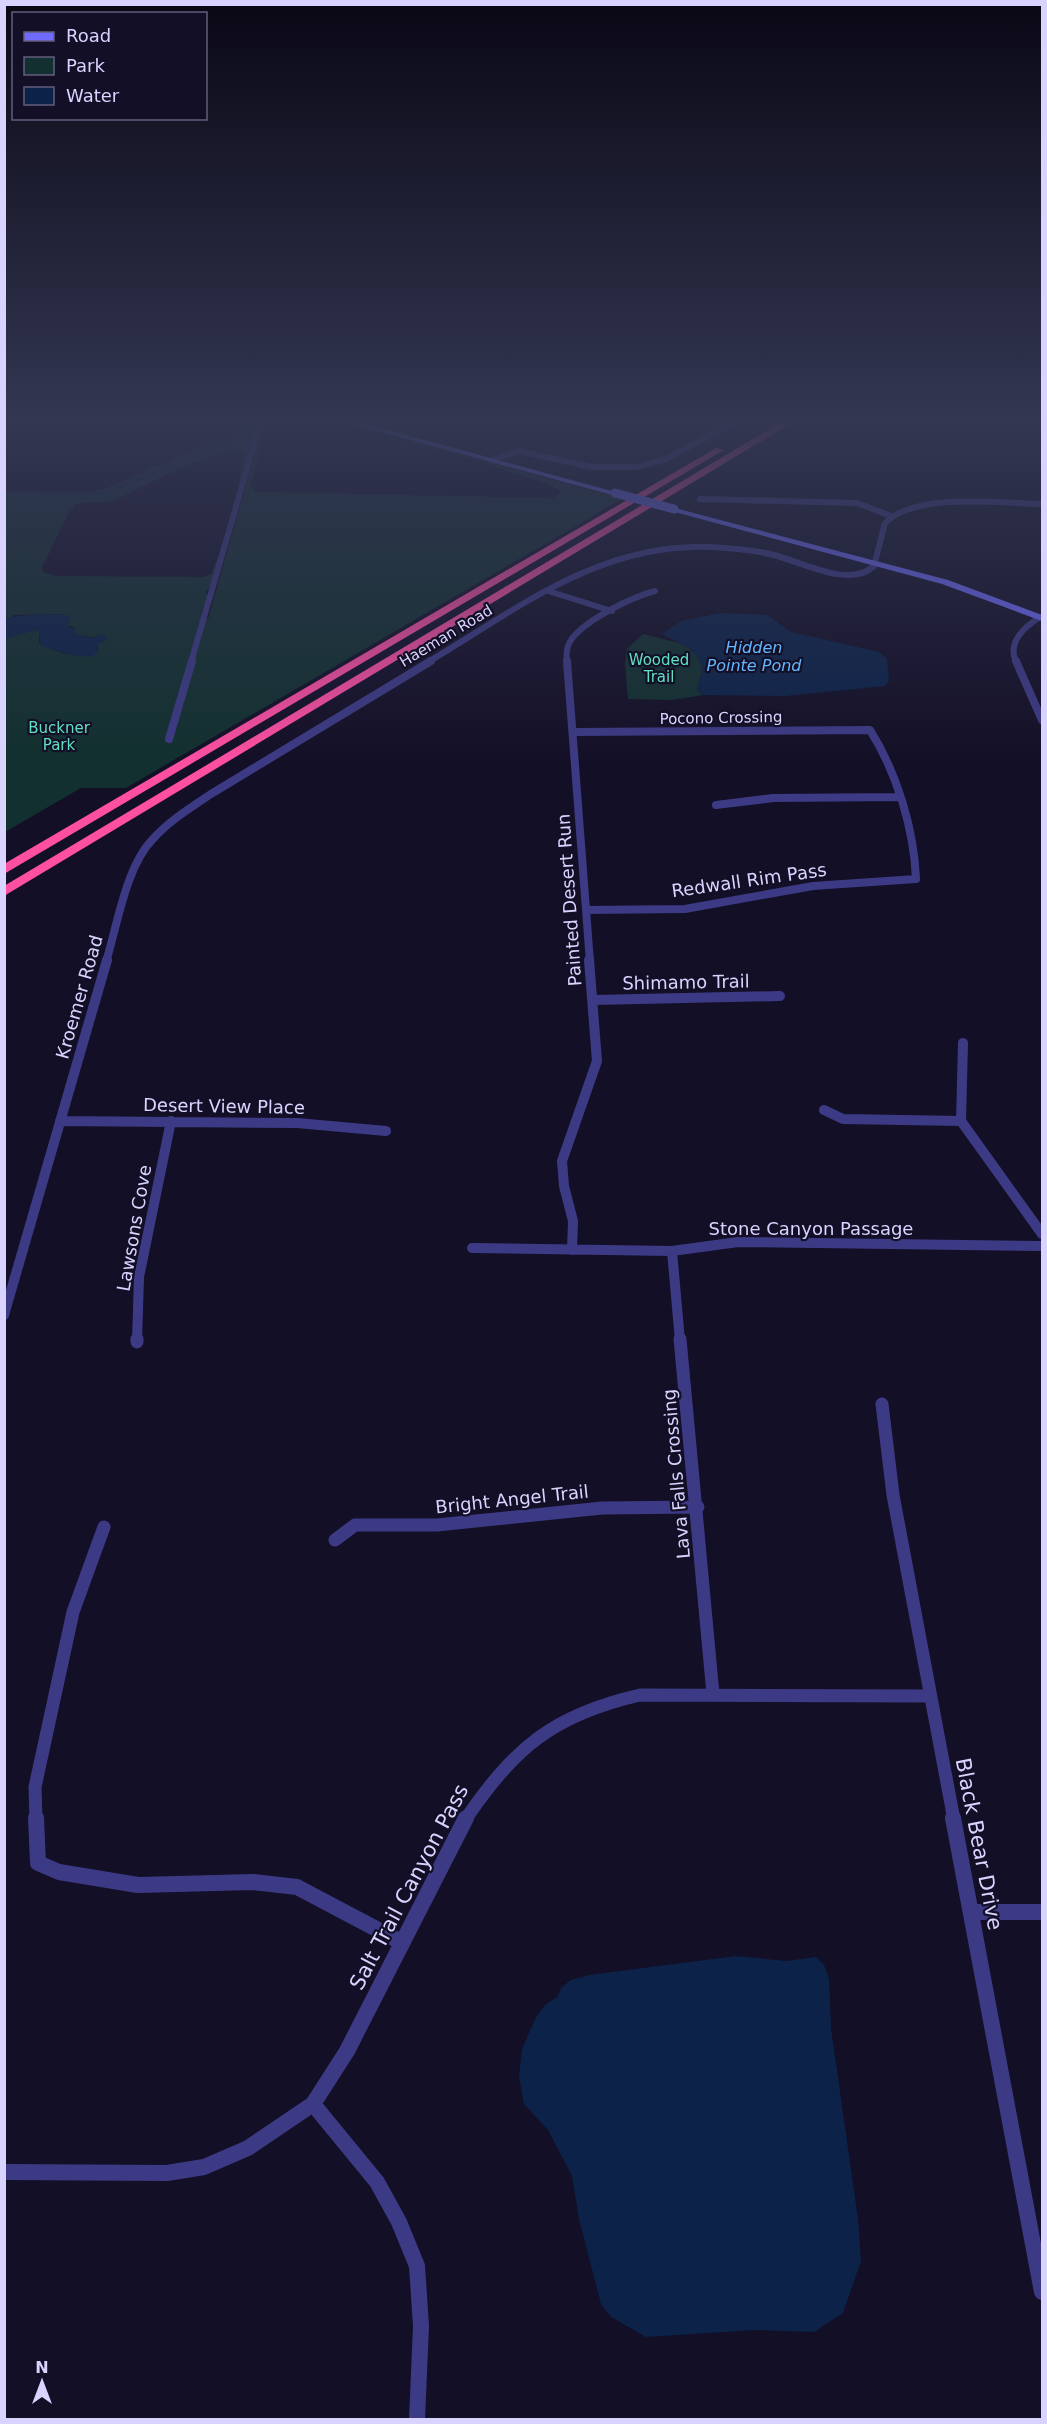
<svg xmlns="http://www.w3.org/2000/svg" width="1047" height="2424" font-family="'DejaVu Sans',sans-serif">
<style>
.green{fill:#12302f}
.water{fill:#0c2248}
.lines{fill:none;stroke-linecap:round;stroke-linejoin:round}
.stream{stroke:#0c2248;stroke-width:2}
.street-far4{stroke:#3d3a85;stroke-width:6}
.street-far3{stroke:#3d3a85;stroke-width:8}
.street-far2{stroke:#3d3a85;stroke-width:10}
.street-far1{stroke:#3d3a85;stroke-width:13}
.street{stroke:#3d3a85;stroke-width:16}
.secondary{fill:#6f6bff;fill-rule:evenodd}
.highway{fill:#ff4fa3;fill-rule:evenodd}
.secondary-bridge{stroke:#6f6bff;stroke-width:9}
.labels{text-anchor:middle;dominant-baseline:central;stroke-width:4.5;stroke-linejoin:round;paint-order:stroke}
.far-street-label{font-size:15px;fill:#d9d4ff;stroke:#130f26}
.far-park-label{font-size:15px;fill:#5fe0c0;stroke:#130f26}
.far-water-label{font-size:16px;font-style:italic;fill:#62b6ff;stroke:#130f26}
.street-label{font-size:18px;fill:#d9d4ff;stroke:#130f26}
.near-street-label{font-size:21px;fill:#d9d4ff;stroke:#130f26}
</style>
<rect width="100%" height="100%" fill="#130f26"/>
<path class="green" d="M246,424H258L239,485L240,468L246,452C222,442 142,488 117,499C104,504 89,501 76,504C64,516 52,550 42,567L43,572L56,576L204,577L211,574L221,548L210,588L205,591L208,597L201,614L208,619L264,424H267L250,485L255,492L553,498L562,492L550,485L473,459L345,424H351L622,499L126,788H81L5,832L4,639L35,630L39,632V642C54,653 80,660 98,651V644L106,640L74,634L73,626L64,627L62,614L14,615L5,621V491L92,492L105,489L185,454L239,436Z
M643,634L683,644L695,653L703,668L697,690L703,695L672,700L628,699L625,664L627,649Z"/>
<path class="water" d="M720,613L767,615L791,632L879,652L887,659L889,681L885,686L786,696L703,695L697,690L703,668L693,650L662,634L681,621Z
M35,614L67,615L71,618L65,627L76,628L74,634L92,638L102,634L107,639L98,644L97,653L90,657L72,655L41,646L39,632L35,630L5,639V621L7,618Z
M736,1956L786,1961L816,1957L824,1965L829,1979L831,2028L858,2219L861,2261L843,2313L814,2332L754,2330L646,2337L611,2317L601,2304L579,2219L572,2176L548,2130L524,2104L519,2076L522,2049L536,2017L546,2004L557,1997L562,1987L571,1980L589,1975Z"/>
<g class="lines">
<path class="stream" d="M4,493L101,494L245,437L252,424"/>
<path class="street-far4" d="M492,460L518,451L592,467H637L666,459L731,424
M700,499L857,503L891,516
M548,591L612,611
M191,662L260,424
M428,662C519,608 599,543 711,547C732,548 754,550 774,555C802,562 850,589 874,566L885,523C916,492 1001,503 1042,504
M567,662C566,654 566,647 571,640C585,620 632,597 655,591
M1016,662C1007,642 1024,627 1040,617"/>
<path class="street-far3" d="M567,661L590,962
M1016,661L1042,720
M573,732L870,730C897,773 914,829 916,879L813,886L685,909L586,910
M169,739L192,661
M716,805L773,798L899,797
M106,962C117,926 126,867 152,840C169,821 190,808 211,794L431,661"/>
<path class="street-far2" d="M593,1000L780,996
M963,1043L961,1121L1042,1234
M824,1110L843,1119L961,1121
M60,1121L297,1123L386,1131
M472,1248L672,1251L738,1242L1042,1246
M572,1250L573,1221L564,1186L562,1161L597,1061L589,960
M672,1251L680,1341
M4,1315L107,960
M137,1341L139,1277L171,1121"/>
<path class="street-far1" d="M680,1339L713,1694
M137,1342V1339
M882,1404L893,1495L954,1820
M335,1540L355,1525H437L602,1508L698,1507
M36,1820L35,1787L73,1612L104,1527
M465,1820C515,1747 553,1715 640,1695L930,1696"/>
<path class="street" d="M36,1818L38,1863L59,1872L138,1885L253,1882L297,1887L401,1942
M953,1818L1042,2292
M971,1912H1042
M313,2104L377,2182L399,2222L417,2266L421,2326L417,2420
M4,2172L167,2173L204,2167L248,2148L313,2104L347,2051L466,1818"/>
<path class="secondary" d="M352,424H366L619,493L612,495Z
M671,507L948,580L1042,615V621L942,584L671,511Z"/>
<path class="highway" d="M778,424H790L4,896V886Z
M716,448L724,450L4,874V864Z"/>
<path class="secondary-bridge" d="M615,493L674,509"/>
</g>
<linearGradient id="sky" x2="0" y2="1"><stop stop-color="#0a0815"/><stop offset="0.55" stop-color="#333752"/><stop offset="1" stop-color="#333752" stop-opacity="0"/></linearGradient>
<rect width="1047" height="764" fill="url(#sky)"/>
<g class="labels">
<g class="far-street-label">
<text transform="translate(446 636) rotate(-31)">Haeman Road</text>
<text transform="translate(721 718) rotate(-1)">Pocono Crossing</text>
</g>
<g class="far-park-label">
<text x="659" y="660">Wooded<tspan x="659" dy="17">Trail</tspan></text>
<text x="59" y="728">Buckner<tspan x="59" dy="17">Park</tspan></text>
</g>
<g class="far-water-label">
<text x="754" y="647">Hidden<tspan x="754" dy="18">Pointe Pond</tspan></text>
</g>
<g class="street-label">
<text transform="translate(749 880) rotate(-8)">Redwall Rim Pass</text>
<text transform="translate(569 900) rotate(-94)">Painted Desert Run</text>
<text transform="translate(686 982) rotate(-1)">Shimamo Trail</text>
<text transform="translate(79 997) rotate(-74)">Kroemer Road</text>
<text transform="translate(224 1106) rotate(1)">Desert View Place</text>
<text transform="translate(134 1228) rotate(-80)">Lawsons Cove</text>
<text x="811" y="1228">Stone Canyon Passage</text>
<text transform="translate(676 1474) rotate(-95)">Lava Falls Crossing</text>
<text transform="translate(512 1499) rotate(-6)">Bright Angel Trail</text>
</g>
<g class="near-street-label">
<text transform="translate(979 1844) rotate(79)">Black Bear Drive</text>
<text transform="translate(409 1887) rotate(-62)">Salt Trail Canyon Pass</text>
</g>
</g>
<rect width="1047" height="2424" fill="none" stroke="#d9d4ff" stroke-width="12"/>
<rect x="12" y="12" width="195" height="108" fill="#130f26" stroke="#625e7d" stroke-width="1.5"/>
<rect x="24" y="32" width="30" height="9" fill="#6f6bff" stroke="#625e7d" stroke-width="1.5"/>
<text x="66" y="42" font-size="18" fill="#d9d4ff">Road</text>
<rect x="24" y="57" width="30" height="18" fill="#12302f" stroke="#625e7d" stroke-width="1.5"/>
<text x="66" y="72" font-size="18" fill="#d9d4ff">Park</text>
<rect x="24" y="87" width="30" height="18" fill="#0c2248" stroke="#625e7d" stroke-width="1.5"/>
<text x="66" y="102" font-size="18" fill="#d9d4ff">Water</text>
<g transform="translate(42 2382)" stroke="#130f26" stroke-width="4.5" paint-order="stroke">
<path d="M0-4.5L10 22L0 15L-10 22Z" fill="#d9d4ff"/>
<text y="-9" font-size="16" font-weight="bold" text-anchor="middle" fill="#d9d4ff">N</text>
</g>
</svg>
